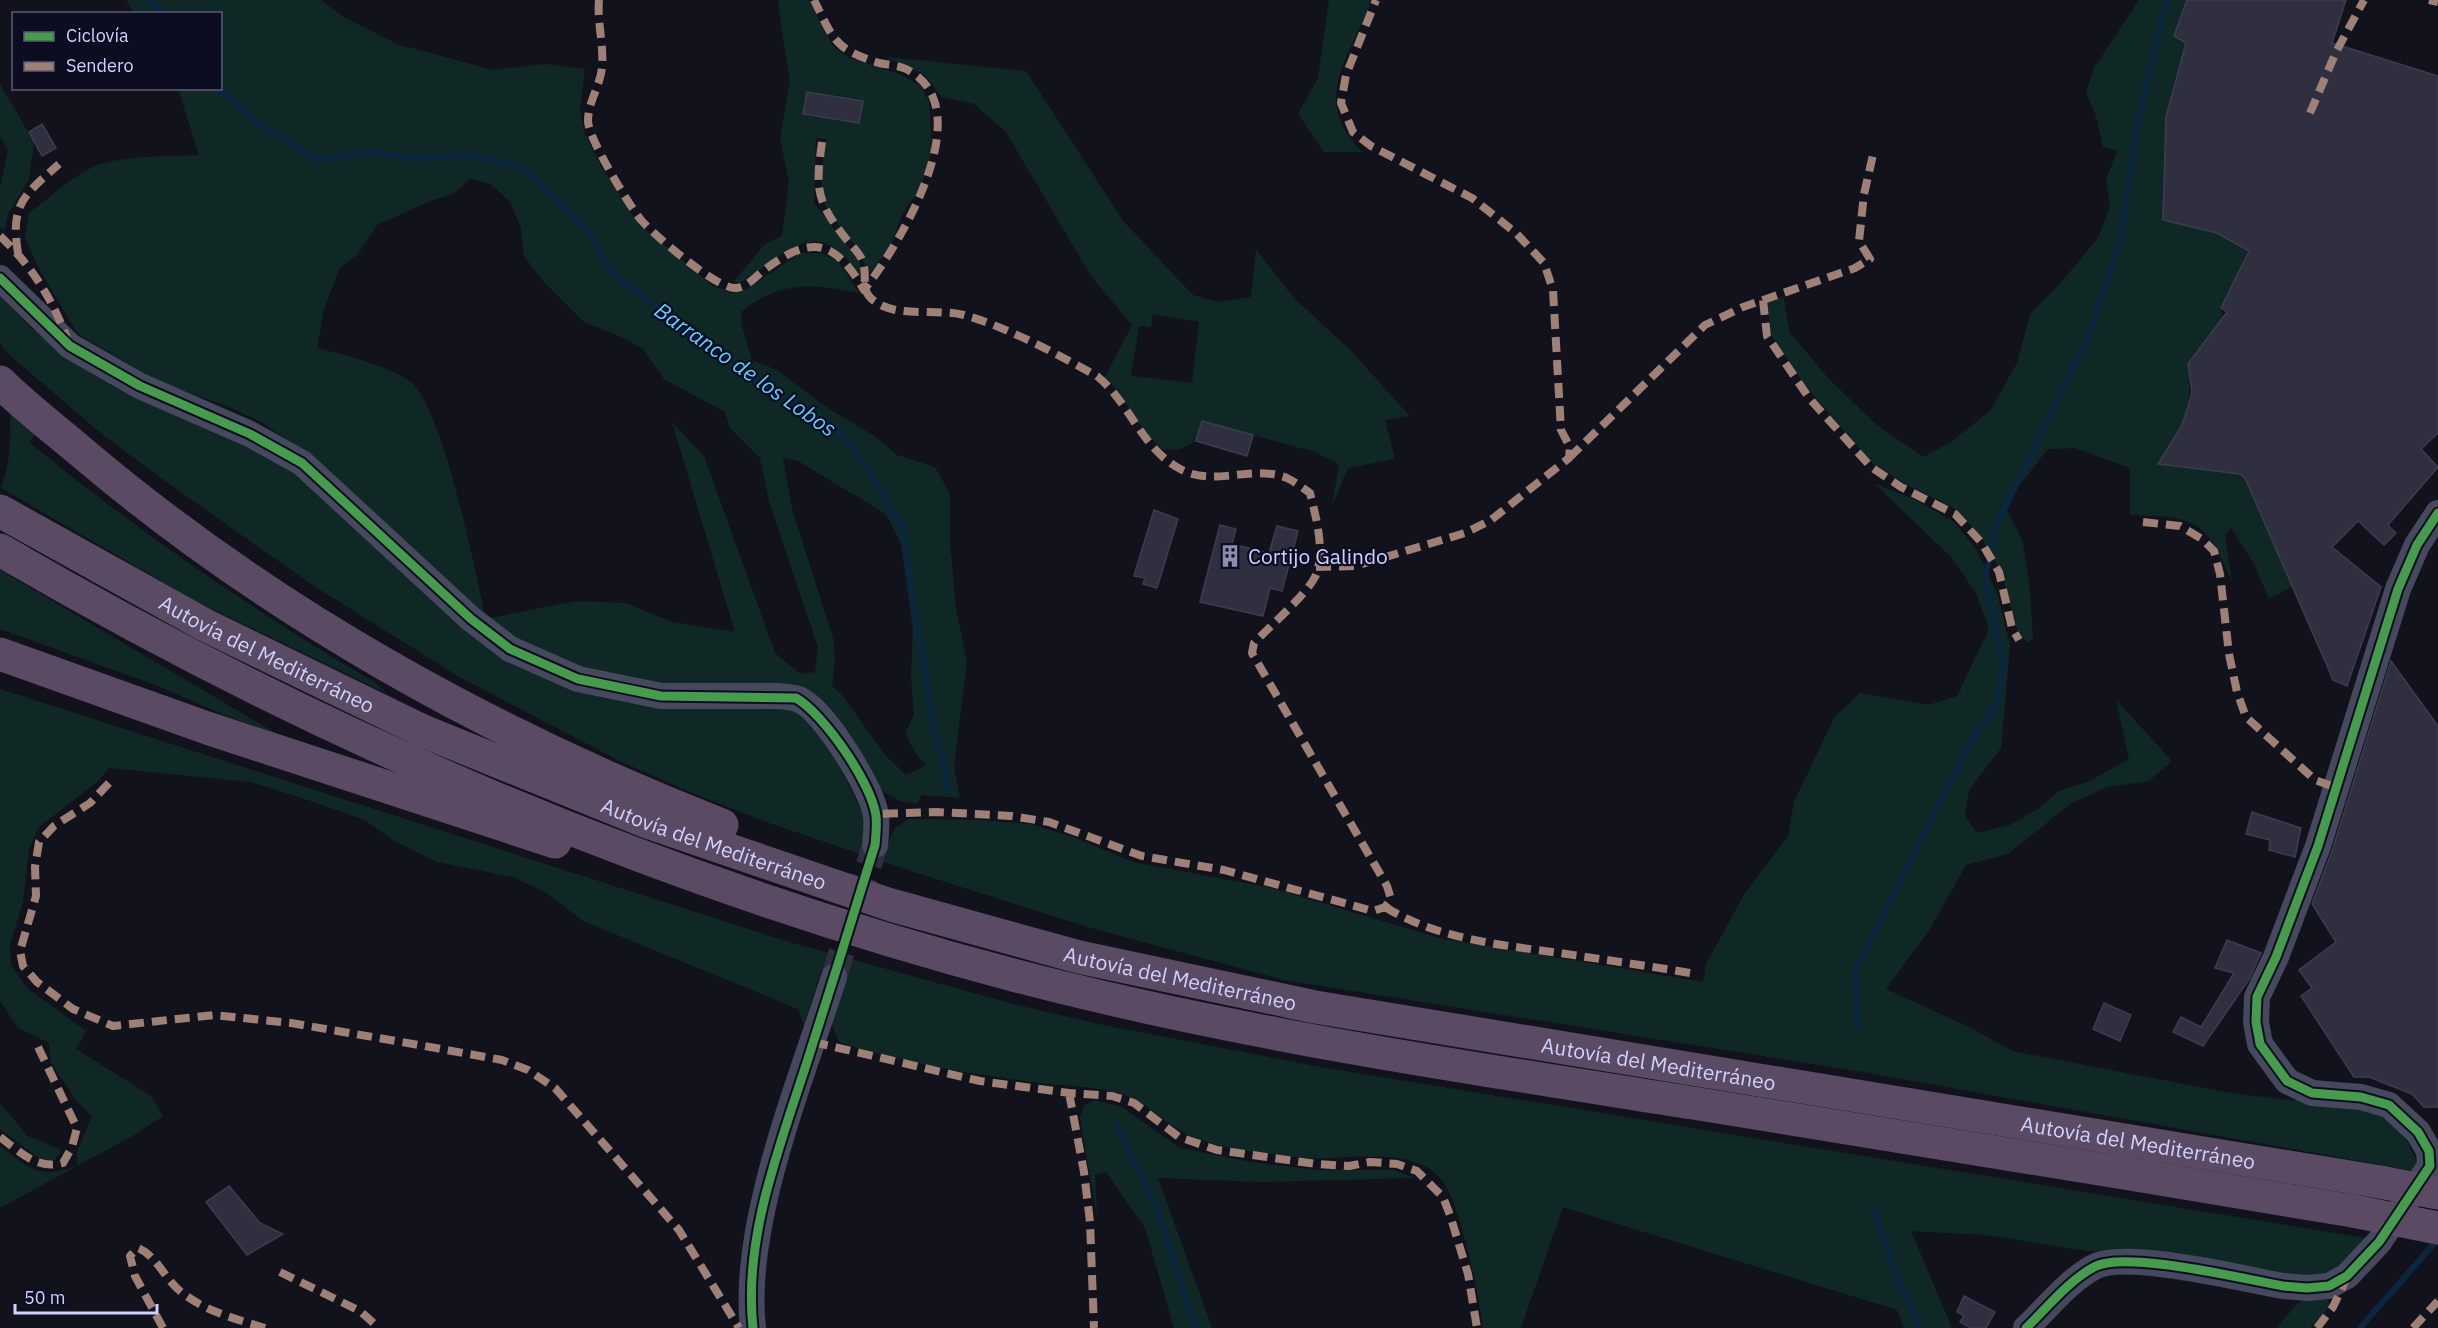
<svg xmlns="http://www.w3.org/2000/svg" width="2438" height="1328" font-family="'IBM Plex Sans',sans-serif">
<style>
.green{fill:#102825;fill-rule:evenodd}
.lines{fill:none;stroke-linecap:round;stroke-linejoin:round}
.stream{stroke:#0b2740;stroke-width:6}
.building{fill:#302f40;stroke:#3c3c51;stroke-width:1.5}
.minor-tunnel{stroke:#2e2f3f;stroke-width:26;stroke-dasharray:26 13;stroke-linecap:butt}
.minor{stroke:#46495e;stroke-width:26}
.highway{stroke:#5b4a64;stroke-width:33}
.highway-bridge{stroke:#5b4a64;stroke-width:33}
.quiet{stroke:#9e8076;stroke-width:8;stroke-dasharray:15 8;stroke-linecap:butt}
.cycleway-casing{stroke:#0d0d22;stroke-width:13}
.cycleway{stroke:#469c4c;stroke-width:9}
.labels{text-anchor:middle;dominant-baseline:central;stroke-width:4.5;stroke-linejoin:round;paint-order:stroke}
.poi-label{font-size:21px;fill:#ced1ff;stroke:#0d0d22;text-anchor:start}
.street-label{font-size:21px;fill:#ced1ff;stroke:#0d0d22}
.water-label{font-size:22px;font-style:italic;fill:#5cd0ff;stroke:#0d0d22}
</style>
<rect width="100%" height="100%" fill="#12121d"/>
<path class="green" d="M126,0H321L342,16L397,44L493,70L545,64L585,69L580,111L584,131L600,165L634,217L646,230L713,286L732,293L747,289L800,253H821L838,261L859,293C813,284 780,280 741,312L742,327L752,360L777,370L823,405L876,437L897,455L935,467L950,494V542L956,609L967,662L954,767L960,798L922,795L917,804L900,801L881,791L823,706L664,684L592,671L521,644L486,620L301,450L263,423L227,406L158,382L77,333L38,267L25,238L29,213C50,197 73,175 98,165C122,156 173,156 199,155L178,89L220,88V14L135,13ZM470,179L491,184L510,202L521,228L524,256L542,280L584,322L622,337L643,349L664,379L725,412L730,428L760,458L769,501L818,647L815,672L800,674L775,653L704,456L672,422L735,632L672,622L625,603L575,601L486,619C475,571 444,412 412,383C394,367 341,354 317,348L324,309L340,268L358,254L377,225L430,201L453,194ZM783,458L798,461L886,514L901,544L913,630L911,676L914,715L905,733L918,757L927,765L906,775L886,756L842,695L832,686L835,659L833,638L792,509Z
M779,0H809L833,46L849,58L902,75L921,86L929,101L932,151L921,187L902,214L890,248L867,276C864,242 832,228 824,200C818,181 824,159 826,139L816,138L814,203L860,262L861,277C817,210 788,254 740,283L734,281L765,244L782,236L789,182L780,138L790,82L778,5ZM807,92L862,101L859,123L803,114Z
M1329,0H1370L1369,7C1346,63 1312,100 1362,152H1324L1298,114L1318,78Z
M2139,0H2187L2174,36L2188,44L2166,117L2163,220L2217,233L2248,250L2221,308L2223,318L2188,364C2194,412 2183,425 2158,464L2240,474L2245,478L2293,586L2269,599L2254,564L2231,528L2225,535L2232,582C2207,520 2196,517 2130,515V468L2075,448L2048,449L2004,505L2022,539L2029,581L2033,638L2027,643L2017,629L2002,573L1977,531L1954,508L1904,483L1874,464L1859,448L1804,384L1772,336L1767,303L1783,296L1790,333L1830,380L1877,425L1923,457L1949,443L1990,411L2017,363L2030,314L2063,280L2098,238L2110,207L2106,180L2117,151L2103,147L2095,113L2086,93L2094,68Z
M886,57L1026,71L1124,222L1193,295L1218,302L1251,297L1256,249L1293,297L1350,350L1410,416L1385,420L1395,459L1348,468L1332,506L1339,464L1315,452L1202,421L1196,441L1180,449L1164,450C1138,431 1128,399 1105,377L1132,325L1091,276L1006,132L974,104L941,97L925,75ZM1153,314L1199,322L1192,383L1131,376L1139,326L1151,327Z
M0,84L34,142L29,179L9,213L4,230L0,227V188L8,150L0,137Z
M0,296L30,327L59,348L289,464L565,684L620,701L672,709L787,705L806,712L827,741L863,814V840L885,849L895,828L909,819L979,820L1031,824L1076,838L1133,862L1272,888L1439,938L1703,982L1706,964L1745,893L1788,836L1794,802L1834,718L1860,693L1928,705L1957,696L1989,629L1976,593L1952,558L1874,483L1916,500L1954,522L1976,549L1997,593L2010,645L2001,748L1969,790L1965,816L1977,833L2010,825L2038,809L2059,791L2090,781L2129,759L2116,700L2172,761L2149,781L2107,787L2070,804L2008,854L1966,865L1930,929L1886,989L1971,1028L2012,1051L2230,1093L2291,1100L2348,1102L2380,1112L2404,1134L2421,1172L1857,1071L1284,980L1091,928L911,871L772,824L687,791L620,761L461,678L314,586L165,481L103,435L5,351L0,343Z
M10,408L37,433L29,442C137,531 254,611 374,682L388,694L192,599L1,488C11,462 11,436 10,408Z
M0,570L279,735L227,716L158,686L0,629Z
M0,689L789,942L1017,1005L1103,1025L1326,1068L2372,1239L2345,1265L2316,1280L2121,1251H2087L1986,1235L1911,1231L1952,1328H1904L1897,1310L1563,1207L1521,1328H1483C1479,1297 1460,1198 1439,1177C1409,1143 1336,1163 1295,1157C1259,1152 1222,1150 1189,1135C1162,1123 1144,1098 1115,1092C1090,1086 1064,1086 1039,1083C972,1074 903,1063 839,1042L831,1023L844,976L821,971L804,1025L798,1009L583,921L545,892L513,877L437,862L391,839L365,820L302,798L251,782L109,768L96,783L39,827L29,849L23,902L10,944L11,965L27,988L86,1031L76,1049L151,1096L163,1116L134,1135L0,1208V1146C33,1170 36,1179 77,1166V1151L92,1116L76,1100L51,1063L49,1043L18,1028L0,1001Z
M1094,1100L1122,1107L1180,1148L1257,1163L1319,1170H1394L1415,1178L1261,1182L1158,1178L1212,1328H1174L1145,1228L1106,1172L1095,1175L1097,1217L1080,1118L1084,1106Z
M0,1104L28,1136L62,1150L55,1160L40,1159L0,1129Z
M2312,1298L2328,1300L2330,1306L2311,1328H2276L2299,1302Z"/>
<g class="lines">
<path class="stream" d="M152,0L161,14
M218,88L257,123L316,159L372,152L414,158L467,155L520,166L588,231L612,273L720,356L838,429L870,472L902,527L931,714L949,788
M1858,1028L1855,971L1939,803L1978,729L1996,707L2003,664L1985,579L1996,526L2087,339L2119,246L2140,112L2167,0
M1116,1123L1158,1211L1195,1328
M1873,1207L1898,1279L1920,1328
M2360,1328L2438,1239"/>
</g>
<path class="building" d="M2187,0H2346L2332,43L2438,76V433L2421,449L2438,467L2388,525L2396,533L2384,545L2358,521L2332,547L2381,587L2347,686L2333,680L2328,668L2245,478L2240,474L2158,464L2181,427L2188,407L2192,392L2188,364L2227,312L2221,308L2249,251L2217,233L2163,220L2166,117L2186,43L2174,36Z
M807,92L863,101L859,123L803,114Z
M42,124L56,148L42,156L29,132Z
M1202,421L1253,435L1247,456L1196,441Z
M1154,510L1178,519L1157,588L1143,584L1145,578L1134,576Z
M1220,525L1236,529L1232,544L1269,553L1277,526L1298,531L1282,591L1270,588L1263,616L1200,602Z
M2391,661L2438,726V1107H2424L2412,1094L2369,1077H2354L2301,996L2312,988L2299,970L2336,942L2312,904L2332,851Z
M2252,812L2301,828L2295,857L2269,850L2270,840L2246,834Z
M2227,940L2261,953L2250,978L2203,1046L2173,1032L2181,1017L2201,1027L2234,973L2215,968Z
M2104,1003L2131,1015L2120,1041L2093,1029Z
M229,1186L260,1223L283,1234L247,1255L206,1202Z
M1964,1296L1995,1312L1986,1328H1971L1960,1322L1964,1316L1957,1312Z"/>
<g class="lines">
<path class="minor-tunnel" d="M834,977L875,845"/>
<path class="minor" d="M0,278L70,346L140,386L250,434L302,463L471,619L510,649L578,679L661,696H779C789,697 797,697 805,703C827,717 873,790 876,816C877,826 876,835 875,845
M753,1328C741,1224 802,1078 834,977
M2026,1328C2047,1308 2068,1281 2094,1267C2125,1250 2244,1279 2283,1286L2307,1288L2329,1286L2347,1276L2379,1242L2430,1166L2429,1151L2418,1132L2389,1105L2361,1097L2312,1093L2287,1081L2260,1044L2256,1022L2257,997L2276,957L2318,846L2398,589L2417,545L2438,513"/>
<g class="highway">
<path d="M0,382C24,406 53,428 79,450C268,611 491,735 722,825"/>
<path id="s1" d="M0,511L205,625L423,731L647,822L891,905L1079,957L1315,1007L2380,1182"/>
<path d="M0,550C317,735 658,881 1013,975C1237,1034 1465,1067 1693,1103C1913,1137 2133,1175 2353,1211"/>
<path d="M0,654L207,728L555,842"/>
</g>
<path class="highway-bridge" d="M2380,1182L2438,1193
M2353,1211L2438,1228"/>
<path class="quiet" d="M599,0C597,22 604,45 602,68C600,86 588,102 588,121C588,138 629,205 641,220C654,235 718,290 736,288C747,287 755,277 763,271C810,235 834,238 864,290C898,247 984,107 906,69C898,65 888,65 879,63C834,49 834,40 814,0
M2429,0L2438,2
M2310,113L2336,52L2364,0
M822,142C816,186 815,199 843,235C849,243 859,252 862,260C870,280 855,293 883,306C904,316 939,309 964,315C1007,327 1057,354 1097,376C1131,404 1141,449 1182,470C1215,487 1253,464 1287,478C1295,482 1303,488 1310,493C1316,517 1326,553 1315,577C1305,596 1270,626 1254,643L1252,653L1387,886L1391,899L1385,907L1373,911L1224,870L1142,856L1049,822L1011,816L937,812L876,814
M0,236C32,266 53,300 68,341
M18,253C10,204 24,195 59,164
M1763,300L1767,336L1809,398L1871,467L1901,487L1955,514L1981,542L1999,572L2012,628L2019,640
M1569,458L1705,325L1743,307L1855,268L1870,259L1859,241L1864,194L1873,155
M2143,522L2180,526L2202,539L2214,551L2220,574L2229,654L2237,692L2246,717L2315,780L2337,788
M1316,567L1356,566L1465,533L1491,520L1569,458L1570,447L1561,430L1553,290L1544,263L1516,233L1472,198L1371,146L1353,132L1341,103L1346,75L1376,0
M109,783L90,803L54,826L39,842L35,867L36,896L20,951L23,966L37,982L73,1009L113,1026L214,1015L291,1023L419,1045L502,1060L528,1070L555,1088L679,1230L739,1328
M1385,907C1437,939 1501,945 1560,953C1605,960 1650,966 1696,974
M813,1042L980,1081L1069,1093L1112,1096L1134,1103L1179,1137L1217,1150L1316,1164L1349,1166L1370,1162L1397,1164L1417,1171L1443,1197L1450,1215L1468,1274L1477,1328
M1069,1093L1084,1172L1090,1222L1094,1328
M0,1137C20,1152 37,1170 63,1163L72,1147L77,1128L38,1047
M280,1272L360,1311L379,1328
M163,1328L135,1276L130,1256L138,1248C156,1255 165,1279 180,1291C204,1311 236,1319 265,1328
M2317,1328L2333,1307L2347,1277
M2413,1328L2438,1301"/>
<g class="cycleway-casing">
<path id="cycleway" d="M0,278L70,346L140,386L250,434L302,463L471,619L510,649L578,679L661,696L796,698C824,714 872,784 876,816C877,825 876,835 875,845C853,917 830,990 807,1062C780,1146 743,1238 753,1328
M2026,1328C2047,1308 2068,1281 2094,1267C2125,1250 2244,1279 2283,1286L2307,1288L2329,1286L2347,1276L2379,1242L2430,1166L2429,1151L2418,1132L2389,1105L2361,1097L2312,1093L2287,1081L2260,1044L2256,1022L2257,997L2276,957L2318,846L2398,589L2417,545L2438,513"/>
</g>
<use href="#cycleway" class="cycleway"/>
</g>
<defs>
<g id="building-bare" transform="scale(1.8)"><path d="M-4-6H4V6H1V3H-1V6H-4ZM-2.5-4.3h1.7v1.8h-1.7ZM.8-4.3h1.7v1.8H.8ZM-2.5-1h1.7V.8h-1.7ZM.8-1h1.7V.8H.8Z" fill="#8c8eb0" stroke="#0d0d22" stroke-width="2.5" paint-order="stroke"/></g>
</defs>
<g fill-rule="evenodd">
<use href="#building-bare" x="1230" y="556"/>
</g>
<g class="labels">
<g class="poi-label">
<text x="1248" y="556">Cortijo Galindo</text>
</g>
<g class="street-label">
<text stroke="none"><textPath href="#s1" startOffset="303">Autovía del Mediterráneo</textPath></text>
<text stroke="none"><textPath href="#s1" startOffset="789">Autovía del Mediterráneo</textPath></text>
<text stroke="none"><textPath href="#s1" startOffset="1275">Autovía del Mediterráneo</textPath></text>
<text stroke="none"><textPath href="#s1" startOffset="1761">Autovía del Mediterráneo</textPath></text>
<text stroke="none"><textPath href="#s1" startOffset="2247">Autovía del Mediterráneo</textPath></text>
</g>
<g class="water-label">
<text transform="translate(746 369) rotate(35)">Barranco de los Lobos</text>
</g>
</g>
<rect x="12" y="12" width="210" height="78" fill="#0d0d22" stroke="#5a5b7a" stroke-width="1.5"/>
<rect x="24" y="32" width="30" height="9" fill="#469c4c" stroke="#5a5b7a" stroke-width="1.5"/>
<text x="66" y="42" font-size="18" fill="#ced1ff">Ciclovía</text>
<rect x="24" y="62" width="30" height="9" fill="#9e8076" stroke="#5a5b7a" stroke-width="1.5"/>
<text x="66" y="72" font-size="18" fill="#ced1ff">Sendero</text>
<path d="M15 1304v9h142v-9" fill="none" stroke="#ced1ff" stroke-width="3"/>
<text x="24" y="1304" font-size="18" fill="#ced1ff" stroke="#0d0d22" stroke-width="4.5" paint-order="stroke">50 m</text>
</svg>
